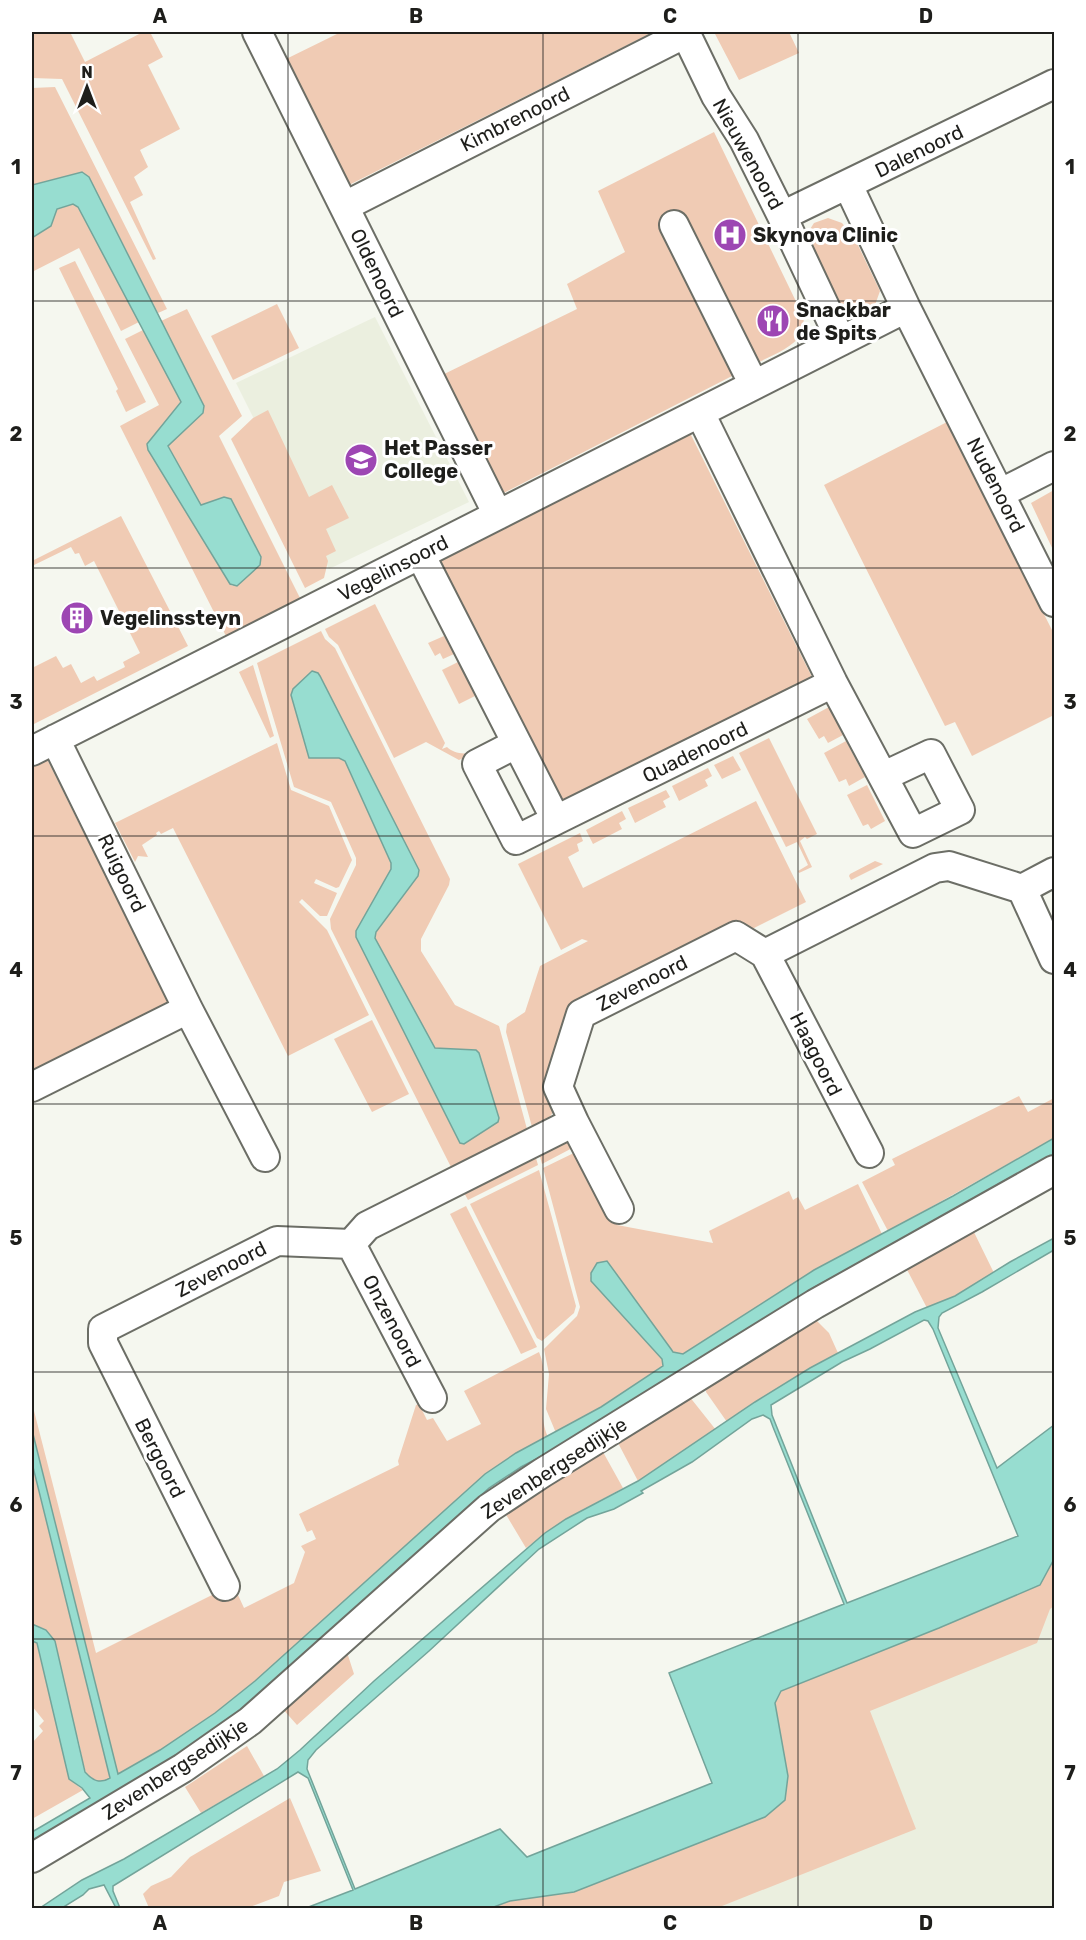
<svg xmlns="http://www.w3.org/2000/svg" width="1086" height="1940" font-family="Rubik,sans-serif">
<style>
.built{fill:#ebefdf}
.green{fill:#f0cbb4;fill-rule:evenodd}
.water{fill:#97ddd0;stroke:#73a49a;stroke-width:1.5;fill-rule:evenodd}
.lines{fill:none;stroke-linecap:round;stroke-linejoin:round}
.minor-casing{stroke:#6c6e66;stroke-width:32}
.minor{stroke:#fff;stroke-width:28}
.grid{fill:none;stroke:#1e1e1b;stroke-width:1.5;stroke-opacity:0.55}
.labels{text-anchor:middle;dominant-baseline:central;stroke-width:6;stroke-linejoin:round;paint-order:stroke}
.street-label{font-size:20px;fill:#1e1e1b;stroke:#fff}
.poi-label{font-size:20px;font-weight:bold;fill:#1e1e1b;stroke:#fff;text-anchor:start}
.neatline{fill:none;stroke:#1e1e1b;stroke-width:2}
.grid-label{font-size:20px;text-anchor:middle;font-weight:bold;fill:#1e1e1b}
</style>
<rect width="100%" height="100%" fill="#f5f7ef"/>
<path class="built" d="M375,317L469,502L329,569L236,383Z
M1054,1471V1908H491L788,1776L1053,1539Z"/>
<path class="green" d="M32,32H70L85,62L143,32H150L163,57L148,65L180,129L140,150L148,167L134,177L143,195L130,202L156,259L153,260L62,79L32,78Z
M341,32H653L347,186L282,61Z
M714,32H789L799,53L739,80Z
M55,87L167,309L158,313L89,177L82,172L32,185V88Z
M714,132L804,318C803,324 803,332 800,336C789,352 752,363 734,375L496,497L434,379L577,309L567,284L625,252L598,191Z
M74,204L78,207L139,322L121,331L79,248L32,272V238L51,226L57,209Z
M828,218L842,223L855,239L880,291L875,305L871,310L846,313L836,305L803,240L814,223Z
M75,261L146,402L126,412L116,391L118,389L59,268Z
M277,304L299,348L233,380L211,336Z
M187,309L242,416L219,436L300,598L226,636L120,426L159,405L125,339L143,330L181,402L148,450L232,586L261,560V557L231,499L224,497L201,506L168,445L203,413L204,406L161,321Z
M268,410L309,497L332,485L349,518L326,529L336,551L326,556L328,561L324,578L305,588L231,439L253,418Z
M947,422L1054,634V715L972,756L955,722L945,726L824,485Z
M680,430L690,433L812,677L558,807L431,557Z
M1054,490V552L1031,503Z
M121,516L188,646L32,725V668L56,656L63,668L71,664L81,683L94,676L97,681L125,667L123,662L140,653L94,561L85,566L79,553L75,554L71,547L32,566V561Z
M375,604L445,743L442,749L447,747C453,753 464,755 472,752V754L459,760L426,742L394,758L338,645L329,637L325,629Z
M321,631L325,639L335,648L450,879L449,885L421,939V951L455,1005L499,1026L527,1129L451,1167L331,929L330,919L356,865V858L331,802L294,787L257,663ZM312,671L320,676L419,870L418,876L376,932L375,938L435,1048L476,1050L460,1143L356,937V931L391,869V863L345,761L339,758L309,757L291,695L293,689Z
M444,636L454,654L443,659L440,653L435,656L428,643Z
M458,662L475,696L459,704L442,670Z
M253,665L274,736L270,738L239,672Z
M829,707L843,735L828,743L824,736L819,739L807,719Z
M769,738L817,834L807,839L805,837L800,841L812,867L799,873L798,871L808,865L797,842L786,847L739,753Z
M846,741L865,777L849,786L846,779L839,782L824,753Z
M277,743L291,790L329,806L352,860L339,887L336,888L316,879L314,883L337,893L327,916H320L302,899L299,902L327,930L369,1015L288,1056L173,828L161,834L159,831L156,833L157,835L142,845L148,857L138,856L135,862L115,823Z
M44,753L170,1006L32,1076V760Z
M733,756L741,770L722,779L714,765Z
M708,768L712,776L705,780L708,786L679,801L672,786Z
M867,785L885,821L871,829L868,824L863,826L847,795Z
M666,790L670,797L663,801L666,807L635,823L628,808Z
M756,801L806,902L746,932L583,1002L544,1088C550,1115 564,1111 532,1127L506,1032L507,1024L525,1012L540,966L588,941L582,939L561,950L518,864L580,833L583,841L577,844L579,851L568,857L583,888Z
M622,811L626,819L619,823L622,829L593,844L586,830Z
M875,861L883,864L851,880L849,876L850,874Z
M372,1020L409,1094L372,1112L334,1039Z
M1019,1096L1028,1112L1054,1098V1138L888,1231L862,1182L895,1165L892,1159Z
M562,1138L578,1145L542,1164L538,1149Z
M580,1150L617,1225L713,1243L709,1231L789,1191L793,1200L798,1197L805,1210L858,1184L882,1234L814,1270L683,1354L673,1352L671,1349L607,1261L590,1276L662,1359L663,1366L601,1407L556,1433L546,1409L549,1374L544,1349L577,1316L580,1307L543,1168Z
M534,1151L538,1165L468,1200L461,1187Z
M539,1170L576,1306L574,1313L542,1341L537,1338L470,1204Z
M466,1206L537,1347L521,1354L450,1214Z
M970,1224L994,1273L955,1296L927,1308L903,1262Z
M812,1316L829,1333L838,1353L785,1383L727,1422L706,1392L707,1381Z
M539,1352C551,1379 535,1409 548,1437L516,1453L485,1474L255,1681L215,1713L160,1750L118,1774L32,1430V1403L96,1653L216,1593L230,1598L238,1595L244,1608L294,1583L305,1552L301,1546L316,1539L312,1530L307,1532L299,1514L399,1465L398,1461L416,1405L419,1404L427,1420L433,1418L447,1441L481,1424L464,1391Z
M689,1396L716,1430L638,1481L617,1441Z
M603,1452L623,1488L566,1519L526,1548L502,1508Z
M32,1463L110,1778C80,1794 84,1752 77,1736C70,1723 59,1710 50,1698L69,1779L83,1790L32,1819V1743L43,1731L39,1726L44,1721L32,1706Z
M1054,1559V1606L1050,1609L1037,1643L870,1711L916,1829L717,1908H491L788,1776L775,1703L781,1691L939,1628L1039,1585Z
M345,1646L354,1674L297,1725L281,1707Z
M247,1746L264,1776L201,1813L185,1787Z
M290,1798L321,1871L284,1882L279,1896L247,1908H149L143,1894L151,1886L171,1877L190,1857Z"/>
<path class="water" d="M82,172L89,177L204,406L203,413L168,446L201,505L224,497L231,499L261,557L260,565L237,586L230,584L148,450L147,444L181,402L78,207L73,204L57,209L51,226L32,238V185Z
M312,671L318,673L320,676L419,870L418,876L376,932L375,938L435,1048L476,1050L479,1053L499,1118L498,1122L464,1144L460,1143L356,937V931L391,869V863L345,761L339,758H309L291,695L293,689Z
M1054,1138V1156L813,1288L599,1426L521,1467L489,1488L234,1717L194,1746L32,1841V1832L90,1798L82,1788L69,1779L37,1643L32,1641V1624L46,1630L55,1641L85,1772C93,1781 100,1784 110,1778L32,1463V1430L118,1774L160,1750L215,1713L255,1681L485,1474L516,1453L601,1407L663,1366L662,1359L591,1281V1273L597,1263L607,1261L671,1349L673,1352L683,1354L814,1270L953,1196Z
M1054,1238V1250L982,1292L942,1313L939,1317L938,1328L997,1468L1054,1425L1053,1503L1054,1559L1040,1585L939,1628L781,1691L775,1703L788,1776L785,1800L765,1817L574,1892L510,1901L491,1908H306L353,1890L308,1778L298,1772L113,1886V1891L120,1908H116L104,1885L89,1889L83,1895L62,1908H40L82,1880L124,1859L277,1769L300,1750L374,1681L545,1533L566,1519L638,1481L755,1402L810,1368L915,1312L955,1296L1010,1262ZM924,1320L928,1321L933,1329L1018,1536L847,1603L772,1415L771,1405L842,1362L870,1349ZM763,1415L770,1419L773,1427L844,1604L669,1673L712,1783L527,1857L500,1829L355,1889L307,1769L308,1760L316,1750L429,1651L539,1549L587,1518L614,1509L643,1493L641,1491L692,1462L752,1419Z"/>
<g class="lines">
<g class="minor-casing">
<path id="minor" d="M257,32L498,515
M685,32L716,96L744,140L782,216L841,341
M848,185L906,308L1054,602
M345,206L686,33
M782,216L1054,84
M674,225L754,385
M700,413L833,683L913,833L960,810L931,754L884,776
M1001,493L1054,466
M420,554L556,820L833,683
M55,739L188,1009L265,1157
M516,744L477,764L516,840L556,820
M32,751L906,308
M1022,889L1054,959
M765,954L869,1153
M32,1087L188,1009
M574,1122L619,1209
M351,1244L432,1398
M225,1586L103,1343V1329L277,1241L351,1244L367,1226L574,1122L558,1087L581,1014L736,936L765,954L935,868L949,866L1022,889L1054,872
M32,1858L183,1768L250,1721L489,1508L542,1473L815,1304L1054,1170"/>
</g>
<use href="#minor" class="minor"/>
</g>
<path class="grid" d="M288,32V1908M543,32V1908M798,32V1908M32,301H1054M32,568H1054M32,836H1054M32,1104H1054M32,1372H1054M32,1639H1054"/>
<defs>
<g id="hospital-disc" transform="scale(1.725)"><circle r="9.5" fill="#9d46b3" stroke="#fff"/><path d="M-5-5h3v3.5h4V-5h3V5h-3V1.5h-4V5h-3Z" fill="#fff"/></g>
<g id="restaurant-disc" transform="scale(1.725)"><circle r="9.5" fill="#9d46b3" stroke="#fff"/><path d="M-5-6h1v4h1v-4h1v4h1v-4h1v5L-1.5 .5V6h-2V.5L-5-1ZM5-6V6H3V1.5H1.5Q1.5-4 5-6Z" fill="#fff"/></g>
<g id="school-disc" transform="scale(1.725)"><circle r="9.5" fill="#9d46b3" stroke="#fff"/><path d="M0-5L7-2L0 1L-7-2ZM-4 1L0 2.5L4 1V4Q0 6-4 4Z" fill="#fff"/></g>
<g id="building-disc" transform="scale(1.725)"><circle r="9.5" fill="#9d46b3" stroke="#fff"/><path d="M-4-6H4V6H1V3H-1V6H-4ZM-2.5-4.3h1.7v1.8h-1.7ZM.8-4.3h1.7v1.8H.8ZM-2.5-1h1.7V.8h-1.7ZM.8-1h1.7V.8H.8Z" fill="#fff"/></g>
</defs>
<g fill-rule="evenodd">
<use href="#hospital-disc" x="730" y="235"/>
<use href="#restaurant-disc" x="773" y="321"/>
<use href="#school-disc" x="361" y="460"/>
<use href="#building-disc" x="77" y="618"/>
</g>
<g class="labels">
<g class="street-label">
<text transform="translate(515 119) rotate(-27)">Kimbrenoord</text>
<text transform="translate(919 151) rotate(-26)">Dalenoord</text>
<text transform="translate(748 154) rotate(61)">Nieuwenoord</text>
<text transform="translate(377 273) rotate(64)">Oldenoord</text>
<text transform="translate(996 485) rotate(63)">Nudenoord</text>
<text transform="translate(393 568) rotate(-27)">Vegelinsoord</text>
<text transform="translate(695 752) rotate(-26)">Quadenoord</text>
<text transform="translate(122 873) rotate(64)">Ruigoord</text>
<text transform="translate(642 983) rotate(-27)">Zevenoord</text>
<text transform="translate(816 1054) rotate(63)">Haagoord</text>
<text transform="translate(221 1269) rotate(-27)">Zevenoord</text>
<text transform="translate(392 1321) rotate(62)">Onzenoord</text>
<text transform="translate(160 1458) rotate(63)">Bergoord</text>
<text transform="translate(554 1468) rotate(-33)">Zevenbergsedijkje</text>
<text transform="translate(175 1769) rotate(-33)">Zevenbergsedijkje</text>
</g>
<g class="poi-label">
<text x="753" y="235">Skynova Clinic</text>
<text x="796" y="310">Snackbar<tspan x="796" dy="23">de Spits</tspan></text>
<text x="384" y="448">Het Passer<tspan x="384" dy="23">College</tspan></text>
<text x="100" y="618">Vegelinssteyn</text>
</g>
</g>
<rect width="1086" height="1940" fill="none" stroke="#ffffff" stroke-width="66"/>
<g transform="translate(87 87)" stroke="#ffffff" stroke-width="4.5" paint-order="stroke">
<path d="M0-4.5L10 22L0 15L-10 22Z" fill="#1e1e1b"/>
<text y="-9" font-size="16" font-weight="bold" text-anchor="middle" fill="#1e1e1b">N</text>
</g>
<rect x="33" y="33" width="1020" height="1874" class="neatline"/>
<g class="grid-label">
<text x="160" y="23">A</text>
<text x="416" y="23">B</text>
<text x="670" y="23">C</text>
<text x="926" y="23">D</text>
<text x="16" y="174">1</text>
<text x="1070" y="174">1</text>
<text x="16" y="441">2</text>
<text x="1070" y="441">2</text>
<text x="16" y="709">3</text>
<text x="1070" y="709">3</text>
<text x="16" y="977">4</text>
<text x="1070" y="977">4</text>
<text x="16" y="1245">5</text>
<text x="1070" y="1245">5</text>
<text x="16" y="1512">6</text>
<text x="1070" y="1512">6</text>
<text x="16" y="1780">7</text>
<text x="1070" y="1780">7</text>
<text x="160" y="1930">A</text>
<text x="416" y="1930">B</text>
<text x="670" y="1930">C</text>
<text x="926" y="1930">D</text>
</g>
</svg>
